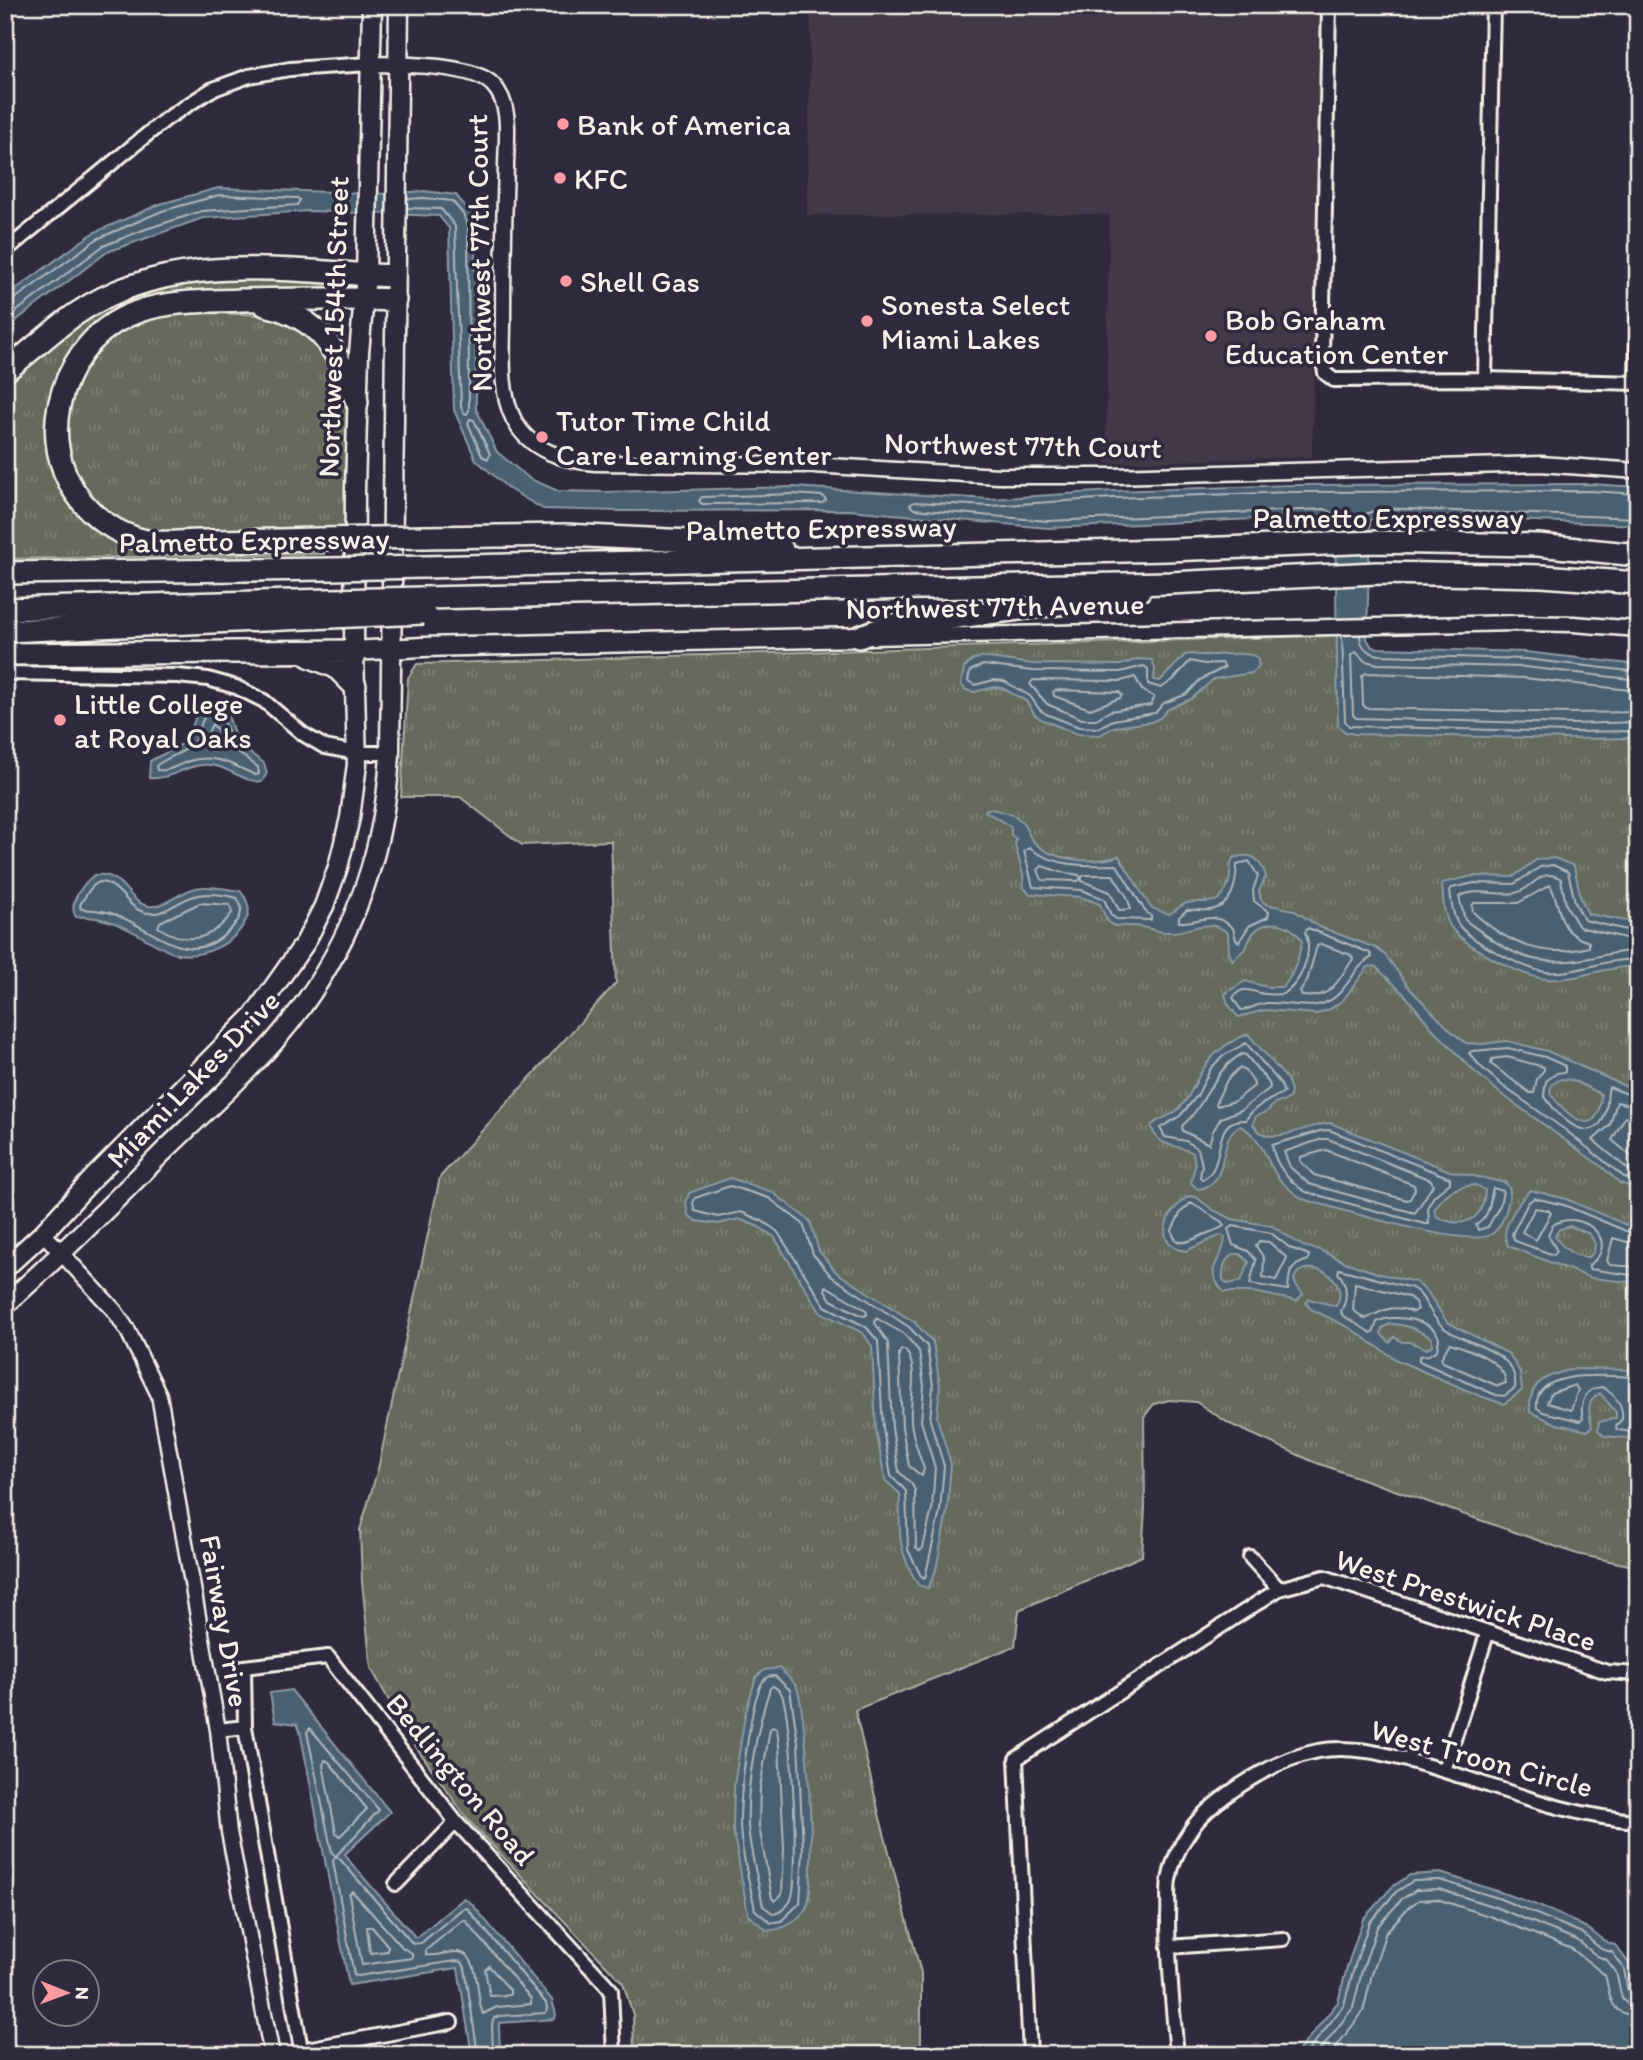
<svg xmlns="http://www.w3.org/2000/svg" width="1643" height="2060" font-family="Itim,sans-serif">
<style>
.built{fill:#423947}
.grass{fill:url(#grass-tufts);stroke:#adaea2;stroke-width:2}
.water{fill:#496073;stroke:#8d9aa2;stroke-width:2;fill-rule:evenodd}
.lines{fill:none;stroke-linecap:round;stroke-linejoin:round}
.shore{stroke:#b0b7b9;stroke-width:2}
.minor-casing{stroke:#f4f1e8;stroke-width:18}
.tertiary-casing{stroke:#f4f1e8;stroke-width:19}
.secondary-casing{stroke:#f4f1e8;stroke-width:23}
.motorway-casing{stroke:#f4f1e8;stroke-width:26}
.minor{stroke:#2f2a3d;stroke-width:12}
.tertiary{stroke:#2f2a3d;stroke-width:14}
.secondary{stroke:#2f2a3d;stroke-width:18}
.motorway{stroke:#2f2a3d;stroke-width:21}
.motorway-bridge-casing{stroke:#f4f1e8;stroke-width:26;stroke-linecap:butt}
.motorway-bridge{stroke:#2f2a3d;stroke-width:21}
.poi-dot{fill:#ff9aa2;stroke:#2f2a3d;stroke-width:2.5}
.labels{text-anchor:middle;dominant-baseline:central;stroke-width:7;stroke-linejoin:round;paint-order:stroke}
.poi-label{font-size:30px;fill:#f4f1e8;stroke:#2f2a3d;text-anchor:start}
.street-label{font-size:30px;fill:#f4f1e8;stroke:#2f2a3d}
</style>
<defs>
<pattern id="grass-tufts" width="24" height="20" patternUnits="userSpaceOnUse" patternTransform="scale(1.75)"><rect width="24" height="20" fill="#666b5d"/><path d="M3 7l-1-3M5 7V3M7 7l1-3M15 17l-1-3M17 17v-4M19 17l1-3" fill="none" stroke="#7c8174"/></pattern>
</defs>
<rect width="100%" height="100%" fill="#2f2a3d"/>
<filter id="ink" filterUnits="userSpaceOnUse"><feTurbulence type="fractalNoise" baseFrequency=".0143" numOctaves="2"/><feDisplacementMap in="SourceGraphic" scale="14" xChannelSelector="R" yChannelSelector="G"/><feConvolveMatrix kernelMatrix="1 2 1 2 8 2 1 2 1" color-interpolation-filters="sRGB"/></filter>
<g filter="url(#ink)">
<path class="built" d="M811,5H1322L1312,457L1106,463L1109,214L807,215Z"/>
<path class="grass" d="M206,276L342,283L344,287L343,290L336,291L234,289L182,293L102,324L49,431L111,533L324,547V554L5,559V382L78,323L131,294Z
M175,312L269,315L295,322L341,372L347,408L344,530L166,535L133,527L106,512L83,489L67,453L65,413L83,362L126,325Z
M1340,635L1344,728L1638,729V1567L1577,1554L1314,1462L1230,1424L1196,1402L1169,1400L1154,1404L1144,1417L1145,1509L1142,1556L1019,1610L1015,1646L855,1710L880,1818L921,1973V2055H634L633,2015L623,1983L468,1820L409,1737L371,1668L362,1582L360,1530L378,1469L440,1177L616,983L611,841L522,845L460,797H401L408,678L417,664Z"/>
<path class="water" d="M218,188L387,194L424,191L456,195L469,211L475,225L476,409L497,452L530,479L558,491L606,492L793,487L990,499L1112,491L1292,485L1591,484L1638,487V525L1379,515L1370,520L1367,639L1372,647L1379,648L1526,652L1638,665V738L1572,739L1355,734L1345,732L1338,725L1335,522L1325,516L1048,528L848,510L621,511L543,509L509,489L476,460L454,410L449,228L439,216L309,211L203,218L107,252L5,329V297L93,233L160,204Z
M1192,654C1213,659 1237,649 1257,657L1259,666L1252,673L1214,679L1191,699L1168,709L1160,718L1151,722L1114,727L1100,735L1077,734L1043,720L1035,715L1026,701L1002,688L995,687L974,692L966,690L961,685L964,668L972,660L981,657L1033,664L1121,665L1138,659L1152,660L1155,669L1154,680L1160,681L1185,655Z
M205,707C234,708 229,724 237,744L264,763L267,773L262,782C241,782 225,763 203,765C184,766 170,780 149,778L150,761L179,746L189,736L198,710Z
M987,809C997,809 1016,814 1023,823C1027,829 1029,837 1034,842C1053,862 1095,864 1119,856L1151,908L1169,914C1176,911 1180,905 1187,903C1207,899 1218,910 1228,885C1232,876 1228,867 1233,858C1252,852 1259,857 1266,876L1259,891L1261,900L1266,904L1293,910L1320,927L1376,948L1386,956L1411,990L1453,1033L1466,1043L1482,1044L1507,1041L1547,1051L1638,1092V1189L1620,1183L1602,1167L1500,1093L1475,1072L1431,1027L1405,995L1375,966L1368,967L1343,1000L1330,1009L1316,1014L1265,1010L1238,1017L1228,1004L1225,994L1245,981L1267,987H1283C1295,973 1298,959 1302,941C1293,925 1272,917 1256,930C1250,935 1249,943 1245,949C1241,953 1236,956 1232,960L1229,952L1228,933C1208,916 1192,932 1170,932C1160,933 1152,929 1142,927C1115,922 1112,937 1100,904L1081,897L1030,894L1024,888L1023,875L1015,844L1016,839L1011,835V827L985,811ZM1561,1079L1573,1080L1601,1094C1600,1143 1567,1117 1550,1093L1551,1085Z
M1554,858L1574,866L1581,899L1588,914L1638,923V967C1607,965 1578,981 1547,979C1523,978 1469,948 1453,930C1443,919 1443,897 1442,883L1473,876L1513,877L1536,860Z
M94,875C126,871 126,903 149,906C165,908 180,891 196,888C209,885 226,889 240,891C247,898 252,911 246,920C234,945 203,958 177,954C170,953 163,948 157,945C130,930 108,915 76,917C67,904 83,884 94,875Z
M1248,1034L1287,1079L1291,1090L1290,1097L1283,1102H1276L1267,1112L1256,1116L1253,1124C1268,1151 1305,1124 1330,1123L1450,1171L1506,1183L1510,1190C1509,1204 1504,1225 1492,1234C1470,1250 1333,1207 1302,1199C1293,1192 1283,1185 1277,1176C1264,1156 1262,1137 1240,1126C1215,1137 1233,1185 1198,1189L1191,1183L1195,1165L1193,1153C1176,1143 1158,1149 1151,1126C1159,1118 1166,1118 1175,1112C1186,1104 1193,1088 1199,1076C1209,1056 1227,1042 1248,1034ZM1476,1185L1485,1190C1484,1221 1463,1229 1437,1217L1434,1210C1445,1192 1456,1186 1476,1185Z
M730,1178L772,1192L810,1221L819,1251L836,1272L914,1322L933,1342L940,1386L937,1418L951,1464L947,1512L936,1570L928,1588L918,1585C897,1549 899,1534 900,1494L885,1480L876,1430L872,1346L863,1333L820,1312L774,1237L759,1227L739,1219L718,1224L696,1221L688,1215L686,1203L689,1193Z
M1530,1190L1566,1199L1638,1230V1283L1591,1278L1508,1246C1507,1242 1505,1239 1505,1235C1505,1222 1521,1199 1530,1190ZM1570,1226L1590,1234L1595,1244L1594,1252L1589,1257C1573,1257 1563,1249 1555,1236L1559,1229Z
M1190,1196L1196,1197L1213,1210L1232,1219L1272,1226L1303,1246L1320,1250L1345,1262L1377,1273L1416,1282L1428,1293L1447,1322L1509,1354L1520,1372L1522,1390L1504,1404L1480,1396L1397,1360L1348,1327L1311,1309L1306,1303L1309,1299L1336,1306C1350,1283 1320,1260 1298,1272L1294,1279L1296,1285L1303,1294L1297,1301L1253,1292H1224C1200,1266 1225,1262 1225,1237L1221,1235L1186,1251C1150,1246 1167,1207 1190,1196ZM1233,1254H1240L1249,1262L1241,1281L1228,1284L1223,1280C1222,1268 1224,1261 1233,1254ZM1390,1324C1406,1324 1418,1330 1432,1338V1345L1427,1349L1410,1342H1402L1394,1337L1390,1343L1381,1334L1382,1328Z
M1574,1369L1638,1370V1439L1604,1436L1598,1430L1599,1422L1616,1418V1412L1600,1393C1585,1402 1589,1412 1592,1427L1587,1431L1557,1424L1530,1412C1528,1380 1547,1376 1574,1369Z
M779,1668C785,1674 794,1681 797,1688C807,1714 817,1882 807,1906C800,1922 783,1929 768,1931L748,1915L733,1829L734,1786L745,1715L756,1677L764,1670Z
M291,1690L390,1812L345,1854L351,1863L416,1938L464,1898L472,1904L552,2000L556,2014L555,2019L499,2023L500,2055H472L458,1968L349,1985L300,1731L297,1724L275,1721L270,1693Z
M1440,1873C1488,1888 1539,1903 1583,1926C1596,1932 1601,1942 1615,1945L1631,1966L1634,1990L1638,1991V2055H1295L1338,2002L1347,1967L1363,1919L1392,1887L1410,1875Z"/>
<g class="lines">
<path class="shore" d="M407,208L441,209L455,226L461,407L464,413L467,414L469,410L468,226L463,214L452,201L424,198L407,199
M5,303L12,301L97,239L162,211L219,195L297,198L300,200L297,205L202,211L143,230L103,246L5,320
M470,419L474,420L490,454L488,459L482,456L468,423Z
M793,494L823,496L826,500L822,503L702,504L699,501L702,497Z
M1362,530L1364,515L1380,508L1638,518
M1342,531L1341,518L1325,509L1048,521L914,509L910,505L914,502L990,506L1113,498L1292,492L1591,491L1638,494
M1360,635C1360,647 1368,653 1379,655L1526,659L1638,672
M1342,636L1345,721L1349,726L1572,732L1638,731
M1190,661L1204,664L1222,663L1225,667L1200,680L1187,694L1164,703L1155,713L1113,720L1098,728L1079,727L1046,714L1040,710L1030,696L1004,681L994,680L975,685L968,681L970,671L983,665L1033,671L1120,672L1144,666L1148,669V684L1161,688L1173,680Z
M1135,677L1142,690L1154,697L1151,705L1110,711L1096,719H1082L1047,704L1030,684L1033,680L1121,681Z
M1638,680L1525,667L1378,664L1365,661L1356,652L1351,655L1353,715L1356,718L1572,724L1638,722
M1056,690L1119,692L1122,695L1120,698L1090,709L1054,696L1053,692Z
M1638,691L1524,678L1366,673L1362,676L1363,705L1366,708L1572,713L1638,712
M207,714L221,719L227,728L232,748L258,767L259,774L255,775C234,765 213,753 189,761C178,765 168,772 157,770L156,766C167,756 184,755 195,740C201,732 199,721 207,714Z
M212,724L218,731L221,747L219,751L205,749L202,746Z
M1029,848C1056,867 1085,866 1117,865L1145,911L1151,916V920L1116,919L1111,915L1104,899L1082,890L1033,887L1024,851Z
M1249,861L1258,876L1253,890L1254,901L1269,912L1268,917L1249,926L1239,942L1236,940L1233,928C1212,909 1202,923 1179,922V917L1187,910C1194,909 1202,911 1210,910C1233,907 1236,883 1237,865Z
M1042,866L1060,872L1079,875L1081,879L1078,881L1042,880L1038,870Z
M1085,875H1113L1127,897L1131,909L1119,910L1110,892L1082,881V877Z
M100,882C123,884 126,911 149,913C164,915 175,903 189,898C203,892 222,894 237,898C243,906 242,915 236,923C193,976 157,930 114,914C103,910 92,910 81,909L80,905C85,897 91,884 100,882Z
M1550,885C1563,909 1555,932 1589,942V947C1543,959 1506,943 1473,912L1472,906L1474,903H1518Z
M200,903L230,905L232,913C212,940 187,946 158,927L160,922Z
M1308,928L1370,953L1372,957C1355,966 1350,985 1335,997C1316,1013 1290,1002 1267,1003C1257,1004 1249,1010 1241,1010L1233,998C1242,984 1252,992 1265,994C1271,995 1277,994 1283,994C1301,984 1314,951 1305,932Z
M1638,930H1627L1584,920L1575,902L1568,872L1553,865L1540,867L1514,884L1474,883L1452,888L1450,890C1451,901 1452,913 1457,922C1465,939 1526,970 1546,972C1577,975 1607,957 1638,960
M1638,939L1625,938L1579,927L1566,905L1561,879C1540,866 1534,889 1515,893C1497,896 1475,887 1459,897L1465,920C1507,951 1530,969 1584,959C1603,956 1619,950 1638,951
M1321,944L1351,955L1353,959C1338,980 1332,1000 1302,996L1300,992L1307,981L1317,946Z
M1246,1043L1280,1083L1284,1092C1271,1100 1254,1105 1246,1120C1208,1117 1229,1167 1202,1180L1200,1177L1202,1165L1198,1149L1186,1141L1165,1137L1160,1128L1180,1116L1197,1096L1211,1068L1223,1056Z
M1242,1054L1246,1055L1269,1083L1270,1088L1241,1110L1221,1118L1213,1131L1209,1144L1183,1131L1182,1126C1207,1105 1212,1070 1242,1054Z
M1507,1057L1544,1067V1070L1537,1079L1534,1093H1530L1491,1064L1492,1059Z
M1239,1068C1245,1069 1254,1080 1254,1086L1235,1101L1217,1106L1216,1102L1227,1080Z
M1638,1098L1609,1087C1606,1097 1609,1108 1603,1119C1587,1148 1553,1111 1544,1095L1546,1081L1557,1073L1565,1072V1066L1545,1057L1508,1048L1472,1051L1469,1053L1480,1066L1504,1087L1564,1129L1624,1177L1638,1182
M1638,1107L1617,1102L1610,1125L1593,1140L1629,1170L1638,1173
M1638,1117H1625L1612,1140L1638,1162
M1329,1130L1450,1178V1183L1434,1196L1428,1206L1429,1224H1425L1306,1192C1289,1182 1275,1165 1272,1145L1320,1131Z
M1322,1139H1328L1431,1180L1433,1185L1415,1213L1309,1184L1290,1167L1284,1152Z
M1326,1150L1414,1185L1415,1190L1410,1199L1407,1200L1314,1175L1300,1161L1301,1157Z
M730,1186L769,1198L803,1224L813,1254L831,1276L909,1327L927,1346L933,1386L930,1420L944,1466L940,1511L925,1578L921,1576L908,1550L906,1491L891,1476L883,1429L878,1341L866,1327L825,1306L777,1231L762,1221L741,1212L718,1217L695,1211L693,1203L695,1198Z
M1493,1188L1503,1191L1500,1205L1488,1227L1478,1230L1476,1225C1491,1216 1489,1203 1493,1188Z
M1191,1203L1222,1222L1224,1226C1218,1230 1210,1232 1203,1235C1190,1241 1175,1250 1172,1230L1181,1212Z
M1535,1208L1548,1210L1551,1213L1536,1240L1522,1232Z
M1233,1226L1271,1233L1290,1248L1309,1255L1308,1260C1289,1266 1289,1273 1288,1290L1250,1284L1256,1260L1248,1251L1233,1245L1228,1229Z
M1638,1236L1564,1205L1534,1198L1528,1203L1512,1234L1515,1241L1554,1255L1557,1251L1548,1235L1553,1225C1582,1207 1623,1243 1589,1265V1269L1638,1276
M1259,1241L1269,1242L1287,1258L1276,1280L1263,1277L1264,1258L1256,1246Z
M1638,1245L1613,1238L1607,1261L1610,1265L1638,1267
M1339,1269L1412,1288L1418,1292C1428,1303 1432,1319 1444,1328C1466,1345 1520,1350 1515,1388L1504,1396L1496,1395L1419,1361V1356L1429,1355L1437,1350L1439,1338C1432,1319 1394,1313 1377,1322L1374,1331L1371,1333L1342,1315L1341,1311C1348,1299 1348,1284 1338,1273Z
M1355,1283L1409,1297L1415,1302L1418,1309L1414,1312C1390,1304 1385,1310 1365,1319L1353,1310Z
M826,1286L866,1310L867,1315L863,1316L831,1300L825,1290Z
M876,1318L904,1334L919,1351L924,1386L921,1421L935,1468L932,1509L923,1548L920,1551L916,1548L915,1490L911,1483L899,1472L892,1428L888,1343L875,1323Z
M1450,1343C1469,1349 1504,1360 1506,1383L1498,1386L1443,1362L1441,1358Z
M901,1350H905C920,1367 909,1401 911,1421C912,1437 919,1454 924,1469L922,1476L909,1466L902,1427L899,1354Z
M1638,1377C1613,1377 1532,1366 1537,1408L1543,1412L1580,1421L1583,1419C1579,1403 1585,1388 1602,1387C1614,1394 1624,1405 1622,1419L1616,1426L1617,1430L1638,1432
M1575,1385L1578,1390L1571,1410L1547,1403L1551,1393Z
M775,1676L790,1690L798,1743L803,1848L800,1903L781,1921L771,1923L755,1910C750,1883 741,1853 740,1826C739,1803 750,1692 765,1679C768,1676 770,1676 775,1676Z
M773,1686C775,1687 779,1690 781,1693C792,1712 799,1872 792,1896C790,1905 782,1912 774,1914L763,1906C758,1880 750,1852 748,1826C746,1784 757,1728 770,1688Z
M773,1727L777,1729L779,1745L784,1848L782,1894L775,1901L772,1898L759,1826L760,1788L770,1729Z
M310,1728L379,1810L336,1856L332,1853L307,1732Z
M325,1760L329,1762L367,1809L340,1836L336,1833L323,1765Z
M352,1891L403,1948L412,1953V1958L362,1965L349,1895Z
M463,1920L466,1921L531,1999V2004L497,2007L483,2014C475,1998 482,1954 458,1952C447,1951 436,1957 426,1955V1950Z
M367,1927H372L388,1946V1951L370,1953Z
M489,1966L510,1990V1995L490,1996L485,1970Z
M478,2055L465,1968L462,1962L456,1961L358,1976L354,1975L333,1861L335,1857L339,1858L413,1944L421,1943L462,1909L467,1908L546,2003L548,2009L545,2013L500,2016L494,2018L492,2024L493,2055
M1305,2055L1344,2005L1354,1968L1369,1923L1396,1892L1413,1881L1440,1880L1498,1898L1582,1933L1601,1949L1612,1952L1621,1964L1624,1969L1628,1993L1638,1997
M1316,2055L1353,2008L1362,1971L1377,1927L1402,1899L1416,1890L1439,1889L1495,1907L1577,1940L1597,1956L1607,1960L1616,1972L1622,1999L1628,2004L1638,2006
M1330,2055L1363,2012L1372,1974L1386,1932L1409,1907L1419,1900L1437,1899L1492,1917L1572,1949L1605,1975C1611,1996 1608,2015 1638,2016"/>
<g class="minor-casing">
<path id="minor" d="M1329,5L1322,356L1325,373L1334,380L1485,379L1638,383
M5,251L166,119L211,90L249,76L290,69L370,64
M1485,379L1493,5
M1636,382L1638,316
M5,673L177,676L208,679L236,687L264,701L303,734L325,747L357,753H390
M1250,1557L1279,1589
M218,1730L245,1727
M1444,1771L1487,1634
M396,1884L456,1822
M1168,1947L1283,1939
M301,2050L451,2022
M302,2055L245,1727L244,1667L328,1657L456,1822L611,1990L614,2055
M1030,2055L1016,1759L1279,1589L1324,1577L1607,1672L1638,1674
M1177,2055C1173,2009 1168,1963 1168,1917C1169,1905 1167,1891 1169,1880C1172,1863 1180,1845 1190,1831C1201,1813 1223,1797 1241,1785C1264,1770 1291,1756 1318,1751C1354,1744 1393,1756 1428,1766C1497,1786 1565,1817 1638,1821"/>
</g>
<g class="tertiary-casing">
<path id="tertiary" d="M370,64C400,65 472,63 493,85C513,106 506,140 506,167C504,218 503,269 503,321C503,352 499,391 514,420C529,450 564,461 595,463L812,465L999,476H1113L1540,464L1638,471
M871,637L1516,623L1573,624L1638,629
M43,1233L114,1310L128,1331L159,1395L218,1730L229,1832L272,2055"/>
</g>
<g class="secondary-casing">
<path id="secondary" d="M354,651L422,647L859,637
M5,1268L43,1233L95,1176L254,1015L305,943L324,906L338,867L350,818L357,764L354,651L355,490L359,353L366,275L372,5
M5,1305C59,1257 110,1206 161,1154C199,1117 239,1081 274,1042C345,960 385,862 390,753L399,5"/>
</g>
<g class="motorway-casing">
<path id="motorway" d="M265,305C322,318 337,351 357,402
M5,371C29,353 51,331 76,314C170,249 288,272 394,276
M425,537L565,535L752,544L782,549
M321,539C280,540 240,541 199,541C183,541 163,544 146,541C84,527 46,467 59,406C67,368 90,333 127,316C162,300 203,302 241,300C293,299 343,298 395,300
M424,567L1168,550L1376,542L1538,545L1638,555
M5,573L331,569
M424,598L1169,583L1377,573L1542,576L1638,583
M5,609L330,600
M5,631L330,617
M859,637L888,626L1120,596L1139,591
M5,654L354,651
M309,656L336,667L355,686"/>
</g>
<use href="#minor" class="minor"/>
<use href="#tertiary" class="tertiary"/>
<use href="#secondary" class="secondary"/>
<use href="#motorway" class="motorway"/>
<g class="motorway-bridge-casing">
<path id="motorway-bridge" d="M321,539L425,537
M331,569L424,567
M330,600L424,598
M330,617L424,613"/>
</g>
<use href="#motorway-bridge" class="motorway-bridge"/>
</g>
</g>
<g class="poi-dot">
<circle cx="563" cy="124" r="7"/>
<circle cx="560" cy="178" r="7"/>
<circle cx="566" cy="281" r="7"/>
<circle cx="867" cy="321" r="7"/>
<circle cx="1211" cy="336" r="7"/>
<circle cx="542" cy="437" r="7"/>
<circle cx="60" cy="720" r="7"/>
</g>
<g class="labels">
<g class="poi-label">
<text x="577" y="124">Bank of America</text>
<text x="574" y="178">KFC</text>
<text x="580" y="281">Shell Gas</text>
<text x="881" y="304">Sonesta Select<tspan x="881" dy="34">Miami Lakes</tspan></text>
<text x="1225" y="319">Bob Graham<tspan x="1225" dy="34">Education Center</tspan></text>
<text x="556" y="420">Tutor Time Child<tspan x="556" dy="34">Care Learning Center</tspan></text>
<text x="74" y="703">Little College<tspan x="74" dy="34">at Royal Oaks</tspan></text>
</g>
<g class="street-label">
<text transform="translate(479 253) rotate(-91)">Northwest 77th Court</text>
<text transform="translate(333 327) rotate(-88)">Northwest 154th Street</text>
<text transform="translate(1023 445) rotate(1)">Northwest 77th Court</text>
<text x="1388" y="517">Palmetto Expressway</text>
<text transform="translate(821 528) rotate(-1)">Palmetto Expressway</text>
<text transform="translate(254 540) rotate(-1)">Palmetto Expressway</text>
<text transform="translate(995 606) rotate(-1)">Northwest 77th Avenue</text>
<text transform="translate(193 1079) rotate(-46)">Miami Lakes Drive</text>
<text transform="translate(1466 1600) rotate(18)">West Prestwick Place</text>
<text transform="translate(225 1621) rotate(80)">Fairway Drive</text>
<text transform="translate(1482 1758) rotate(15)">West Troon Circle</text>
<text transform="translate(461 1779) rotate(50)">Bedlington Road</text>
</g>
</g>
<rect width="1643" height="2060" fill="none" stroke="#2f2a3d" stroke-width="28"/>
<rect x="14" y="14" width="1615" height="2032" fill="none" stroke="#f4f1e8" stroke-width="2.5" filter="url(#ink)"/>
<g transform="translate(66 1993) rotate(91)"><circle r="33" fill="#2f2a3d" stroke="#7e7a81" stroke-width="2"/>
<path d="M0-5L12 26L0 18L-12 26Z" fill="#ff9aa2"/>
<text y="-10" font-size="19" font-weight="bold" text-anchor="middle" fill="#f4f1e8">N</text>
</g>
</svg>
